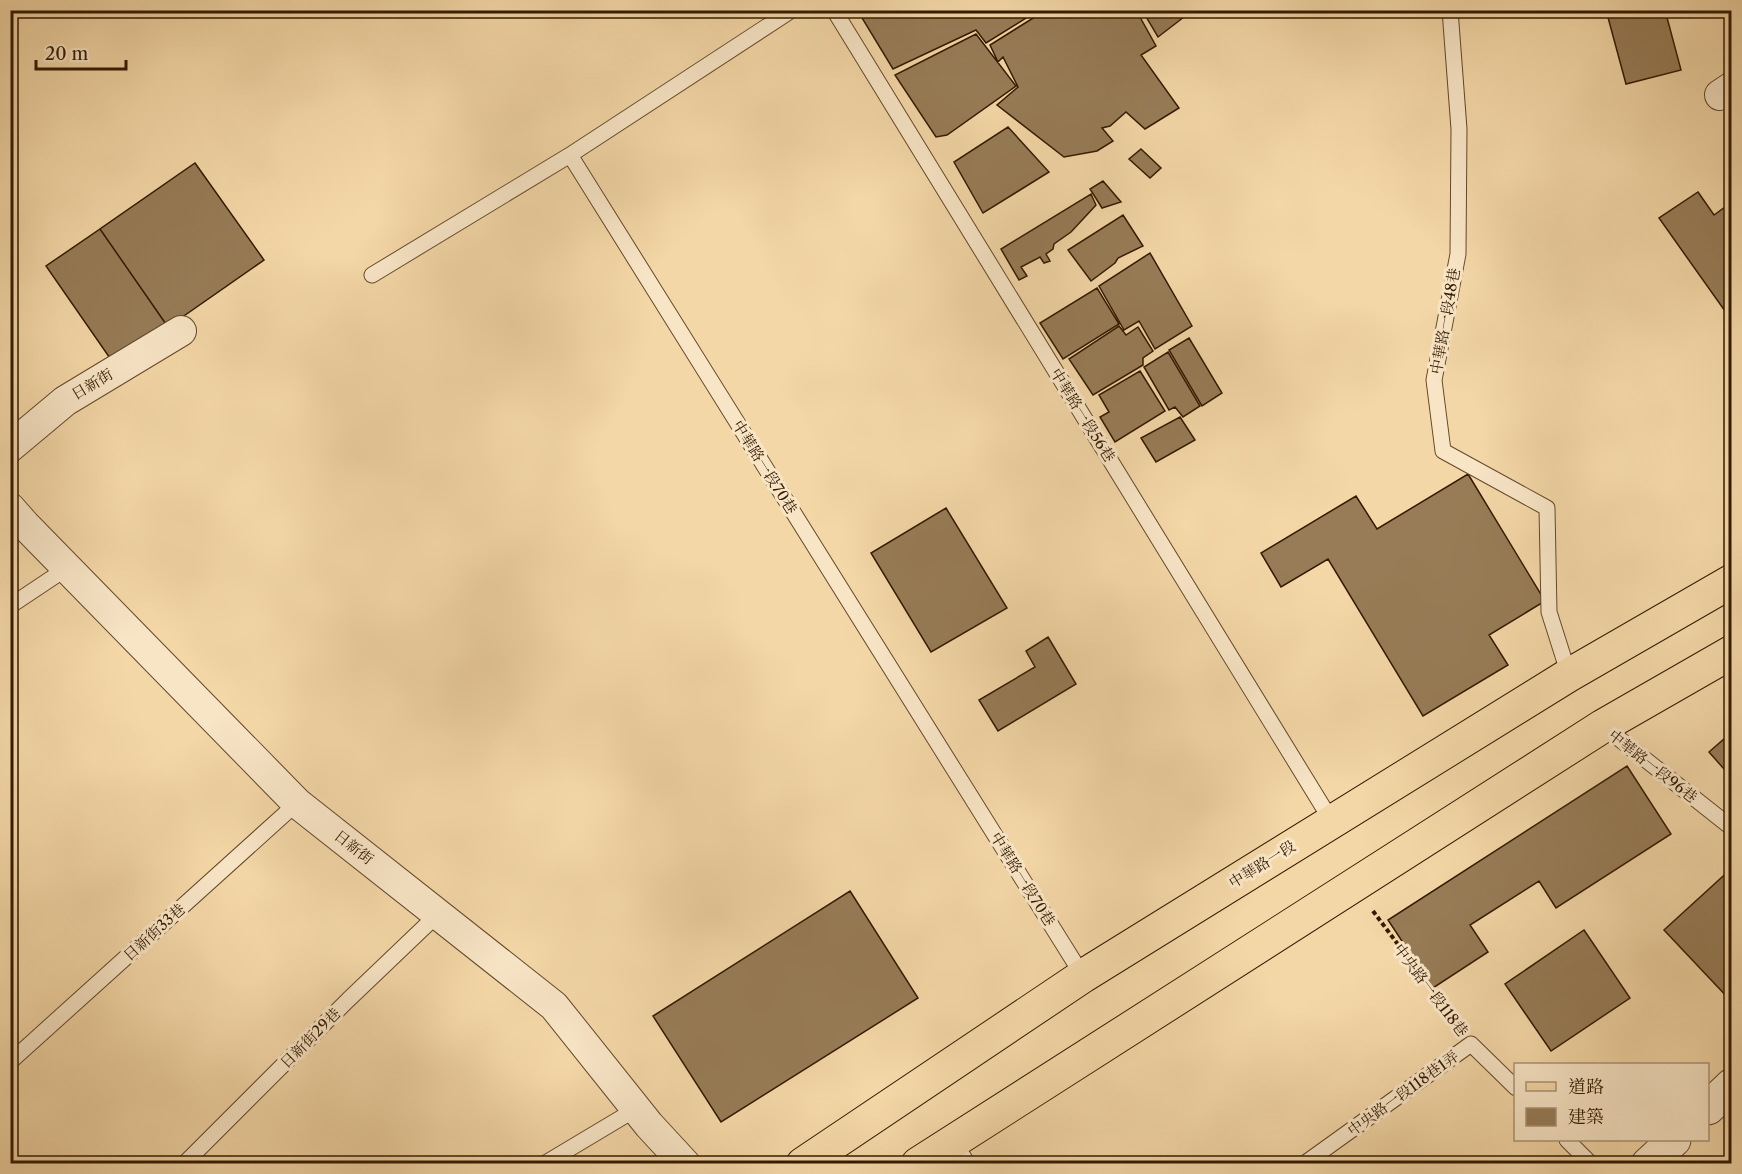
<svg xmlns="http://www.w3.org/2000/svg" width="1742" height="1174" font-family="'Libre Caslon Text','Noto Serif TC',serif">
<style>
.building{fill:#977c57;stroke:#331a00;stroke-width:1.5}
.lines{fill:none;stroke-linecap:round;stroke-linejoin:round}
.service-casing{stroke:#63492a;stroke-width:17}
.minor-casing{stroke:#63492a;stroke-width:32}
.tertiary-casing{stroke:#63492a;stroke-width:35}
.primary-casing{stroke:#331a00;stroke-width:35}
.path{stroke:#331a00;stroke-width:4;stroke-dasharray:4.5 3;stroke-linecap:butt}
.service{stroke:#f8e5c6;stroke-width:15}
.minor{stroke:#f8e5c6;stroke-width:30}
.tertiary{stroke:#f8e5c6;stroke-width:33}
.primary{stroke:#f4d7a7;stroke-width:33}
.labels{text-anchor:middle;dominant-baseline:central;stroke-width:6;stroke-linejoin:round;paint-order:stroke}
.street-label{font-size:15px;fill:#331a00;stroke:#f8e5c6}
</style>
<rect width="100%" height="100%" fill="#f4d7a7"/>
<filter id="stains"><feTurbulence type="fractalNoise" baseFrequency=".00333" numOctaves="4"/><feColorMatrix values="0 0 0 0 .2 0 0 0 0 .09 0 0 0 0 .02 0 0 0 .5 -.17"/></filter>
<radialGradient id="worn" r=".72"><stop offset=".6" stop-color="#630" stop-opacity="0"/><stop offset="1" stop-color="#630" stop-opacity=".3"/></radialGradient>
<path class="building" d="M863,10H1039L986,43L976,30L893,69L859,13Z
M1046,10H1136L1156,46L1141,55L1179,108L1145,129L1126,112L1110,126L1102,128L1113,141L1097,151L1064,157L997,105L1018,87L1003,57L998,62L990,45Z
M1142,10H1193L1158,37Z
M1606,10H1665L1681,70L1626,84Z
M976,34L1016,86L947,135L936,137L895,75Z
M1008,127L1049,172L983,213L954,162Z
M1141,149L1161,168L1150,178L1129,159Z
M195,163L264,260L168,327L100,229Z
M1103,181L1121,202L1102,208L1090,189Z
M1698,192L1714,215L1732,202V321L1659,218Z
M1091,194L1096,205L1071,232L1054,244L1053,249L1046,254L1050,261L1044,263L1040,257L1021,267L1027,276L1019,280L1001,249Z
M1123,215L1143,246L1118,258L1115,263L1091,281L1068,250Z
M100,229L168,327L114,364L46,266Z
M1150,253L1192,326L1155,349L1139,321L1124,330L1099,286Z
M1097,288L1119,324L1063,359L1040,323Z
M1119,326L1126,335L1138,327L1153,351L1143,358V365L1093,395L1069,359Z
M1189,338L1222,393L1202,406L1169,350Z
M1168,352L1200,406L1183,417L1175,407L1169,410L1144,367Z
M1140,371L1165,411L1115,442L1100,417L1109,412L1099,395Z
M1180,417L1195,440L1156,462L1141,438Z
M1468,474L1545,601L1489,635L1508,665L1423,716L1328,559L1281,587L1261,553L1356,496L1377,529Z
M946,508L1007,608L931,652L871,553Z
M1048,637L1076,684L998,731L979,700L1035,667L1026,651Z
M1732,732V778L1709,752Z
M1627,766L1671,834L1556,908L1539,881L1470,925L1488,952L1433,988L1388,920Z
M1732,868V1002L1664,930Z
M850,891L918,998L721,1122L653,1016Z
M1584,930L1630,998L1551,1051L1505,984Z"/>
<g class="lines">
<g class="service-casing">
<path id="service" d="M834,10L1331,820
M1450,10L1459,129L1458,254L1434,380L1443,451L1547,508L1549,612L1569,675
M570,155L792,10
M372,275L570,155L1083,976
M10,606L67,568
M1603,726L1732,828
M10,1062L297,803
M1567,1140L1591,1164
M954,1142L968,1164
M184,1164L348,1000L438,914
M544,1164L636,1109
M1304,1164L1471,1044L1516,1088"/>
</g>
<g class="minor-casing">
<path id="minor" d="M1720,95L1732,87
M10,447L65,401L181,331
M10,508L25,525L297,803L554,1006L649,1125L685,1164"/>
</g>
<g class="tertiary-casing">
<path id="tertiary" d="M1708,1108L1732,1085
M1648,1164L1674,1140"/>
</g>
<g class="primary-casing">
<path id="primary" d="M803,1164L1083,976L1569,675L1732,581
M918,1164L1603,726L1732,652"/>
</g>
<path class="path" d="M1373,911L1458,1025"/>
<use href="#service" class="service"/>
<use href="#minor" class="minor"/>
<use href="#tertiary" class="tertiary"/>
<use href="#primary" class="primary"/>
</g>
<g class="labels">
<g class="street-label">
<text transform="translate(1445 321) rotate(-80)">中華路一段48巷</text>
<text transform="translate(92 384) rotate(-31)">日新街</text>
<text transform="translate(1083 415) rotate(58)">中華路一段56巷</text>
<text transform="translate(765 467) rotate(58)">中華路一段70巷</text>
<text transform="translate(1653 766) rotate(38)">中華路一段96巷</text>
<text transform="translate(354 847) rotate(38)">日新街</text>
<text transform="translate(1262 864) rotate(-32)">中華路一段</text>
<text transform="translate(1023 879) rotate(58)">中華路一段70巷</text>
<text transform="translate(154 932) rotate(-42)">日新街33巷</text>
<text transform="translate(1431 990) rotate(53)">中央路一段118巷</text>
<text transform="translate(310 1038) rotate(-45)">日新街29巷</text>
<text transform="translate(1403 1093) rotate(-36)">中央路一段118巷1弄</text>
</g>
</g>
<rect width="1742" height="1174" fill="none" stroke="#f4d7a7" stroke-width="36"/>
<rect x="12" y="12" width="1718" height="1150" fill="none" stroke="#331a00" stroke-width="3"/>
<rect x="18" y="18" width="1706" height="1138" fill="none" stroke="#331a00" stroke-width="1.5"/>
<rect x="1514" y="1063" width="195" height="78" fill="#f8e5c6" stroke="#a99477" stroke-width="1.5"/>
<rect x="1526" y="1082" width="30" height="9" fill="#f4d7a7" stroke="#a99477" stroke-width="1.5"/>
<text x="1568" y="1093" font-size="18" fill="#331a00">道路</text>
<rect x="1526" y="1108" width="30" height="18" fill="#977c57" stroke="#a99477" stroke-width="1.5"/>
<text x="1568" y="1123" font-size="18" fill="#331a00">建築</text>
<path d="M36 60v9h90v-9" fill="none" stroke="#331a00" stroke-width="3"/>
<text x="45" y="60" font-size="18" fill="#331a00" stroke="#f8e5c6" stroke-width="4.5" paint-order="stroke">20 m</text>
<rect width="100%" height="100%" filter="url(#stains)"/>
<rect width="100%" height="100%" fill="url(#worn)"/>
</svg>
